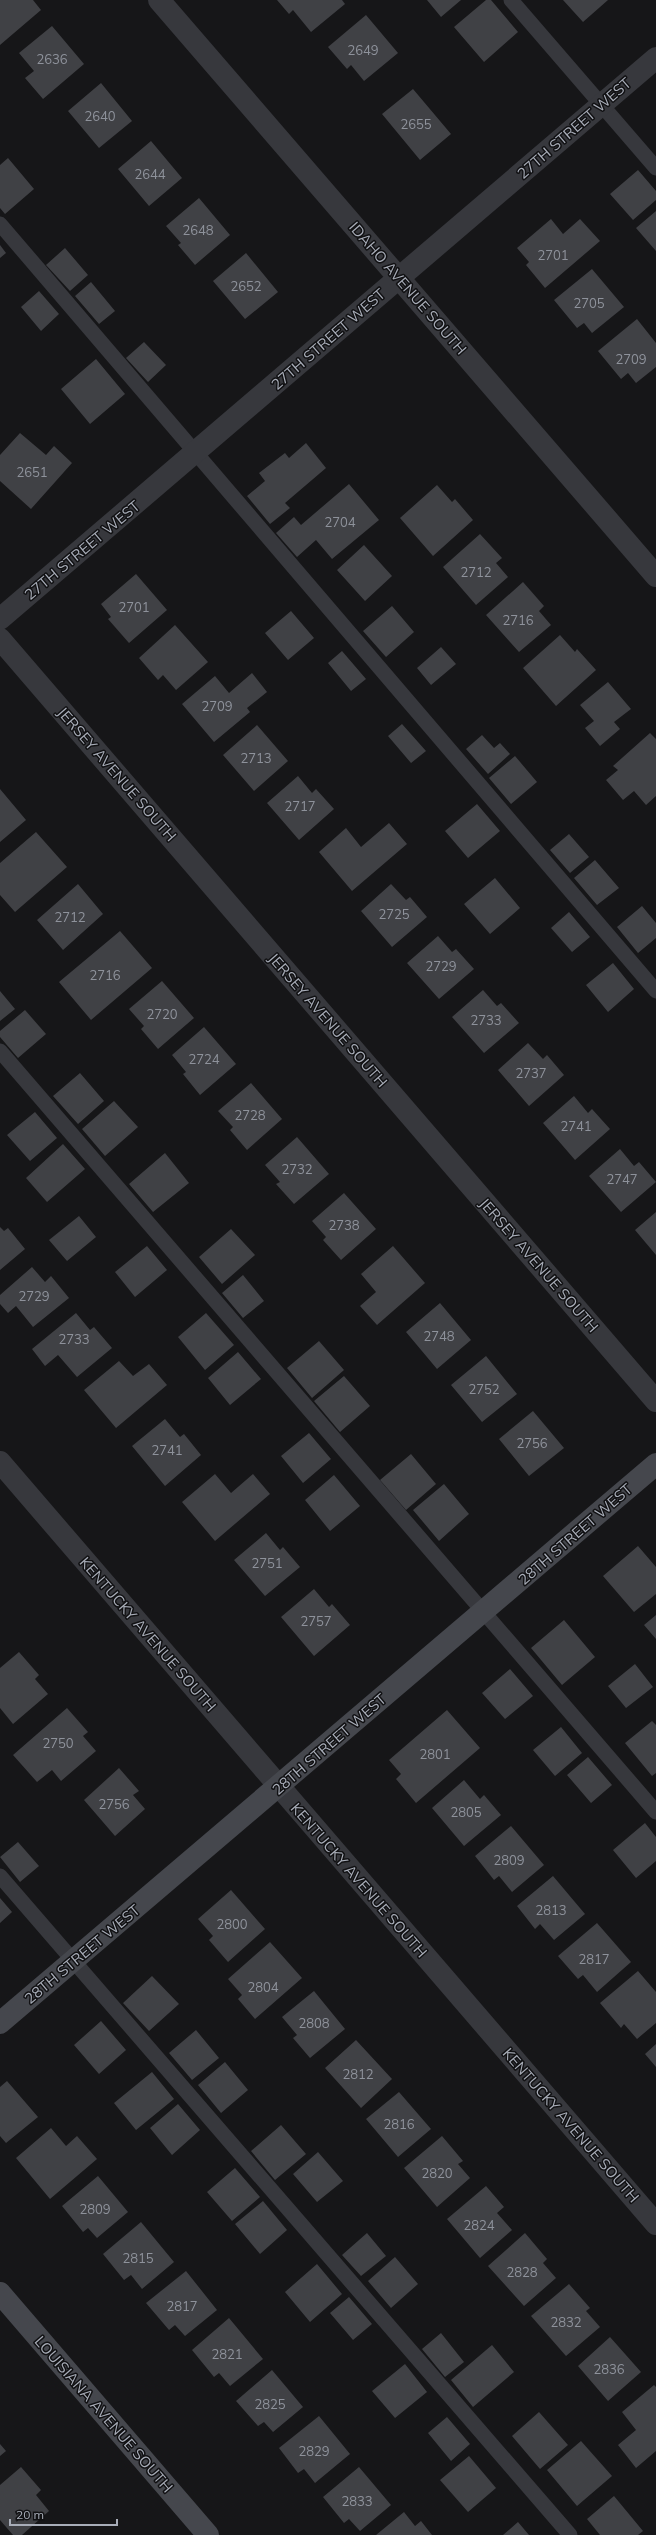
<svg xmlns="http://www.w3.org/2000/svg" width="656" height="2535" font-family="Mulish,sans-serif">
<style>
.building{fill:#404145}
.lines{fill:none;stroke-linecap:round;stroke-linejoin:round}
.lane{stroke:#37383d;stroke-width:15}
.street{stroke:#37383d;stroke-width:22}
.secondary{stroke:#45474d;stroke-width:22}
.labels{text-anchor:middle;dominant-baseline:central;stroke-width:3;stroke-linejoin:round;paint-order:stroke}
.number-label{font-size:13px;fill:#8e929b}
.street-label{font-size:15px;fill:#a8adb8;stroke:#111113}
</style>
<rect width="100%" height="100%" fill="#161618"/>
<path class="building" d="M0,0H33L41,10L0,45Z
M277,0H342L345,4L311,32L293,10L289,14Z
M427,0H461L441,17Z
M486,0H491L518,32L484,62L454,27Z
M563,0H608L583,22Z
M366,15L398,53L364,81L351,65L347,69L328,47Z
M52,26L84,64L43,99L25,78L34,71L19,53Z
M101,83L132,121L99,148L68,111Z
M413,89L451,134L420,160L382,114Z
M151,141L182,178L149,206L118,169Z
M8,158L34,189L5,214L0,208V165Z
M638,170L656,191V200L633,220L610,194Z
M199,198L230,235L195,265L178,245L181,243L166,226Z
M656,211V251L636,228Z
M551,219L563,234L580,219L600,241L545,288L526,265L529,262L517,248Z
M0,245L6,253L0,258Z
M65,248L88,275L70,291L46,265Z
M246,253L278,292L245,319L213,281Z
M592,269L624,307L592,333L584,323L577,328L554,300Z
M91,282L115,311L99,324L75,296Z
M39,291L59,314L41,331L21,307Z
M637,319L656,343V367L636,383L628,373L621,379L598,351Z
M144,342L166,365L148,382L126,358Z
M96,359L125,394L90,424L61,389Z
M20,433L46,455L54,446L72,463L31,509L0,481V455Z
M306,443L326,468L285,503L290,508L270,524L247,496L265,481L259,473L285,453L289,458Z
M349,484L379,520L332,559L316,540L297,557L276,533L294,517L301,525Z
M437,485L452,502L455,499L473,520L433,556L400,518Z
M480,534L502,558L496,563L508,577L476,605L443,567Z
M364,545L392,576L365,601L337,570Z
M136,574L167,610L129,643L108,619L111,617L101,604Z
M523,582L544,606L539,611L551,625L519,652L486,615Z
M392,606L414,632L386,657L363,631Z
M291,611L314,638L288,660L265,633Z
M175,625L208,662L176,690L163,675L158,680L139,658Z
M560,635L575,652L577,649L596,670L556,706L523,668Z
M441,647L456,664L431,685L417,668Z
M342,651L366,679L351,691L328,663Z
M252,673L267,692L247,708L250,712L214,742L182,704L215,676L229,693Z
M608,682L631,709L614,722L620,729L600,746L585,728L594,721L580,705Z
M402,724L426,751L411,763L388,736Z
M257,725L288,761L254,791L223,755Z
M650,733L656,739V796L646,805L634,791L623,800L606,780L618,770L613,766Z
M482,735L494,748L500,743L510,754L488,774L466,749Z
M515,756L537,782L511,804L489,778Z
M298,776L312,793L316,789L334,809L299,840L267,803Z
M0,789L26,820L0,842Z
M477,804L500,831L468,858L445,831Z
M389,823L407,844L352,891L319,852L346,828L361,847Z
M36,832L67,867L15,912L0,895V863Z
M569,834L589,857L570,873L550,850Z
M595,860L619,888L597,905L574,878Z
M495,878L520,908L490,934L464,904Z
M78,884L103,914L63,950L37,920Z
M391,884L406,900L410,897L427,917L392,947L361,911Z
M642,906L656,923V938L638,953L617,927Z
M569,912L590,937L572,952L551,928Z
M120,931L152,968L91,1020L59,982Z
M438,936L452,952L456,949L474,969L439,999L407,963Z
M613,963L634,989L608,1012L586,985Z
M162,981L194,1018L158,1049L141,1029L144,1026L129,1009Z
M483,990L497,1006L501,1003L519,1023L484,1053L452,1017Z
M0,991L15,1009L0,1021Z
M25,1010L46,1034L18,1058L0,1037V1031Z
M204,1027L236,1064L200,1095L183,1074L186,1072L172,1055Z
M528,1043L543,1059L547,1055L564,1075L529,1106L498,1070Z
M80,1073L104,1101L78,1124L53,1096Z
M251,1083L282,1119L247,1150L230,1130L233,1127L218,1111Z
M574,1096L588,1113L592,1109L610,1129L575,1160L543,1123Z
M114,1101L138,1127L105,1156L82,1129Z
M35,1112L57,1138L30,1161L7,1135Z
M297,1137L329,1174L294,1204L276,1184L280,1182L265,1165Z
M63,1144L85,1169L47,1202L26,1178Z
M620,1149L634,1166L639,1162L656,1182L621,1212L589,1176Z
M165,1153L189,1183L153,1212L129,1184Z
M344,1193L376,1229L341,1260L323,1240L326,1237L312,1221Z
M656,1212V1255L635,1230Z
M79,1216L96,1237L67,1261L49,1240Z
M0,1227L4,1231L8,1228L25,1249L0,1270Z
M231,1229L255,1255L222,1284L199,1257Z
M147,1246L167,1270L135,1297L115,1272Z
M393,1246L425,1283L377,1325L360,1306L376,1292L361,1274Z
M32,1267L45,1282L51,1276L69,1298L33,1327L16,1306L8,1313L0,1304V1295Z
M243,1275L264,1301L243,1318L222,1293Z
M440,1303L471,1340L437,1369L406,1332Z
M76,1313L90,1330L94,1327L112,1348L77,1377L58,1355L45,1366L32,1349Z
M206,1313L234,1345L205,1370L178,1337Z
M319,1341L344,1370L312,1398L287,1368Z
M238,1352L261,1379L230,1405L208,1378Z
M486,1356L517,1394L482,1422L451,1385Z
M119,1361L133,1376L149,1364L167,1385L116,1428L84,1390Z
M344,1376L370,1406L340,1432L314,1401Z
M533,1411L564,1448L529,1476L499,1439Z
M165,1419L180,1437L184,1434L201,1455L165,1486L132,1446Z
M309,1433L331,1459L303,1483L281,1456Z
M411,1454L436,1484L406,1510L380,1480Z
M215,1474L231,1493L253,1474L270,1494L215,1541L182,1502Z
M334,1475L360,1506L330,1531L305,1500Z
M444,1484L469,1514L439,1541L413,1510Z
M266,1533L280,1550L283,1547L300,1567L265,1596L234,1560Z
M638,1546L656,1567V1594L634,1612L603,1576Z
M314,1589L329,1607L332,1604L350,1625L314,1656L281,1617Z
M656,1615V1639L644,1625Z
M564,1620L595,1657L562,1685L531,1648Z
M19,1652L39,1675L35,1679L48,1694L13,1724L0,1708V1668Z
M635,1664L653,1687L626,1708L608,1686Z
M510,1669L533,1696L505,1719L482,1693Z
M67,1708L88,1732L83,1736L96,1751L61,1781L52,1770L37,1782L13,1755Z
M447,1710L480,1748L416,1803L396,1779L401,1774L389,1760Z
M652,1721L656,1725V1773L652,1776L625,1743Z
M561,1727L582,1753L555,1776L533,1750Z
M588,1757L612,1785L591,1803L567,1775Z
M119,1768L139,1791L133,1795L145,1809L115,1836L84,1800Z
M464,1780L480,1799L484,1795L501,1815L464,1846L432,1808Z
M645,1823L656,1837V1861L636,1878L613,1850Z
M511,1826L544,1865L512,1892L499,1876L494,1880L475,1856Z
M18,1842L39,1866L20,1882L0,1857Z
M553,1876L585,1914L554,1940L540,1924L535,1929L517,1906Z
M231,1890L265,1929L228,1962L209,1940L213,1936L198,1919Z
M0,1898L12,1912L0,1923Z
M597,1923L631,1962L597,1992L583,1975L578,1979L558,1956Z
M270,1942L302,1978L255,2019L238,1999L242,1995L228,1979Z
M638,1971L656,1992V2023L637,2039L624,2024L621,2028L600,2003Z
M152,1976L179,2004L149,2031L123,2003Z
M314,1991L345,2029L310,2058L293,2038L297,2035L282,2017Z
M101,2021L126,2050L99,2074L74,2045Z
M196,2030L219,2058L192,2080L169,2053Z
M356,2040L392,2079L361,2108L325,2068Z
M656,2044V2067L645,2054Z
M225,2062L248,2090L221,2113L198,2085Z
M152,2072L174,2099L136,2130L114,2103Z
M7,2081L38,2117L6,2143L0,2136V2087Z
M399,2092L431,2129L398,2157L366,2119Z
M178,2104L200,2130L172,2155L150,2128Z
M281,2125L306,2154L275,2180L251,2151Z
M51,2128L66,2146L77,2136L97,2159L50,2199L16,2158Z
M442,2136L463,2161L458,2164L470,2178L437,2207L404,2168Z
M318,2152L343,2181L317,2202L293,2174Z
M235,2168L260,2197L232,2221L207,2192Z
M98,2176L128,2212L97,2238L88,2228L83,2232L62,2206Z
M486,2186L504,2207L497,2213L512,2230L480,2258L447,2219Z
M263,2201L287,2230L260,2254L235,2224Z
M141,2222L174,2262L142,2289L131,2275L124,2280L103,2254Z
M367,2233L386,2256L361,2276L342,2255Z
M525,2233L547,2259L543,2263L556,2278L524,2306L488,2266Z
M395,2257L418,2284L391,2308L368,2281Z
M317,2264L342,2294L310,2322L285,2292Z
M186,2271L217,2310L185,2336L175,2325L169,2330L146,2303Z
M569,2284L590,2308L586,2311L600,2327L566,2356L531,2316Z
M349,2297L372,2324L353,2340L330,2313Z
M229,2318L263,2359L230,2386L219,2373L214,2377L192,2350Z
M441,2333L464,2362L445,2377L422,2349Z
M610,2337L641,2372L608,2401L578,2366Z
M492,2345L514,2372L473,2407L451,2380Z
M405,2364L427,2392L395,2418L372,2391Z
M272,2370L303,2407L273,2432L264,2422L258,2426L236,2401Z
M654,2385L656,2387V2451L636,2468L618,2445L636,2430L622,2412Z
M539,2412L568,2445L540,2469L512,2436Z
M319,2416L350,2454L315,2483L304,2469L298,2473L279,2448Z
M447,2417L470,2444L451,2461L428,2433Z
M581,2441L612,2476L577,2506L547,2470Z
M0,2444L6,2451L0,2456Z
M469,2456L496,2488L468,2512L440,2480Z
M21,2467L41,2490L36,2495L49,2511L22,2535H13L0,2520V2485Z
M359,2467L391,2505L360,2531L349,2519L344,2523L323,2497Z
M614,2496L643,2531L638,2535H600L587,2519Z
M404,2512L415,2526L421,2521L432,2535H376Z
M518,2522L529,2535H503Z"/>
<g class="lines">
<path class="lane" d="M511,0L656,168
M0,224L656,991
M0,1051L656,1812
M0,1876L570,2535"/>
<path class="street" d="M159,0L656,576
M0,619L656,58
M0,639L656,1401
M0,1462L656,2224"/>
<path class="secondary" d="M0,2023L656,1464
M0,2293L208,2535"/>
</g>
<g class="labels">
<g class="number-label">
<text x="363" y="50">2649</text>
<text x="52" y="59">2636</text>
<text x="100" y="116">2640</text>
<text x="416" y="124">2655</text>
<text x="150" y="174">2644</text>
<text x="198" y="230">2648</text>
<text x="553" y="255">2701</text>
<text x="246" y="286">2652</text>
<text x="589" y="303">2705</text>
<text x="631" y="359">2709</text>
<text x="32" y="472">2651</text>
<text x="340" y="522">2704</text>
<text x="476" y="572">2712</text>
<text x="134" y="607">2701</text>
<text x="518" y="620">2716</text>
<text x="217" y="706">2709</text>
<text x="256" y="758">2713</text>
<text x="300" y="806">2717</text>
<text x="394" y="914">2725</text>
<text x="70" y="917">2712</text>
<text x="441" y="966">2729</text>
<text x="105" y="975">2716</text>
<text x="162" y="1014">2720</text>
<text x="486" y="1020">2733</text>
<text x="204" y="1059">2724</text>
<text x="531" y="1073">2737</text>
<text x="250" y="1115">2728</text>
<text x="576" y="1126">2741</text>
<text x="297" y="1169">2732</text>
<text x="622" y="1179">2747</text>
<text x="344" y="1225">2738</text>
<text x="34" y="1296">2729</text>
<text x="439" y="1336">2748</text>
<text x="74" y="1339">2733</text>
<text x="484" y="1389">2752</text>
<text x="532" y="1443">2756</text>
<text x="167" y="1450">2741</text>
<text x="267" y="1563">2751</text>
<text x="316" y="1621">2757</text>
<text x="58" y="1743">2750</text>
<text x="435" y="1754">2801</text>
<text x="114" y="1804">2756</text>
<text x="466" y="1812">2805</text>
<text x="509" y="1860">2809</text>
<text x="551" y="1910">2813</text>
<text x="232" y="1924">2800</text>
<text x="594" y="1959">2817</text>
<text x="263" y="1987">2804</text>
<text x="314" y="2023">2808</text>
<text x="358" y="2074">2812</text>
<text x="399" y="2124">2816</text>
<text x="437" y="2173">2820</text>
<text x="95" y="2209">2809</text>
<text x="479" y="2225">2824</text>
<text x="138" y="2258">2815</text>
<text x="522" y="2272">2828</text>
<text x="182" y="2306">2817</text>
<text x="566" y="2322">2832</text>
<text x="227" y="2354">2821</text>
<text x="609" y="2369">2836</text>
<text x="270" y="2404">2825</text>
<text x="314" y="2451">2829</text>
<text x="357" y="2501">2833</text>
</g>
<g class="street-label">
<text transform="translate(574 128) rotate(-41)">27TH STREET WEST</text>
<text transform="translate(408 288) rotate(49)">IDAHO AVENUE SOUTH</text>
<text transform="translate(328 339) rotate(-41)">27TH STREET WEST</text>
<text transform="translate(82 550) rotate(-40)">27TH STREET WEST</text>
<text transform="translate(117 774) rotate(49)">JERSEY AVENUE SOUTH</text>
<text transform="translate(328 1020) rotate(49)">JERSEY AVENUE SOUTH</text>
<text transform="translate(539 1265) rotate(49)">JERSEY AVENUE SOUTH</text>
<text transform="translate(575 1534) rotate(-41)">28TH STREET WEST</text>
<text transform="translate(148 1634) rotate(49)">KENTUCKY AVENUE SOUTH</text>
<text transform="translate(329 1744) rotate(-41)">28TH STREET WEST</text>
<text transform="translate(359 1880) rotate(49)">KENTUCKY AVENUE SOUTH</text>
<text transform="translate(82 1954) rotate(-40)">28TH STREET WEST</text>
<text transform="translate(571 2125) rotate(49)">KENTUCKY AVENUE SOUTH</text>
<text transform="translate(104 2414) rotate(49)">LOUISIANA AVENUE SOUTH</text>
</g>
</g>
<path d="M10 2519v6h107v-6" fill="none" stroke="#a8adb8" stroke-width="2"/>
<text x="16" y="2519" font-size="12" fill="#a8adb8" stroke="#111113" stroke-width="3" paint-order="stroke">20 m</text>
</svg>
